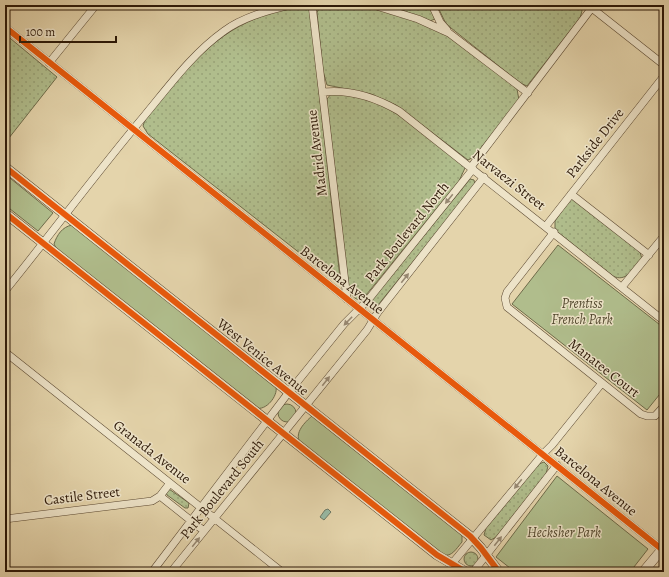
<svg xmlns="http://www.w3.org/2000/svg" width="669" height="577" font-family="Alegreya,serif">
<style>
.grass{fill:url(#grass-dots);stroke:#6e6b4a}
.park{fill:#b0bd8c;stroke:#6e6b4a}
.water{fill:#97b9a4;stroke:#6d7966}
.lines{fill:none;stroke-linecap:round;stroke-linejoin:round}
.minor-casing{stroke:#5b4831;stroke-width:8}
.tertiary-casing{stroke:#5b4831;stroke-width:10}
.minor{stroke:#ede3c8;stroke-width:7}
.tertiary{stroke:#ede3c8;stroke-width:9}
.cycleway-casing{stroke:#ede3c8;stroke-width:8}
.cycleway{stroke:#e8590c;stroke-width:6}
.oneway{fill:#978872}
.labels{text-anchor:middle;dominant-baseline:central;stroke-width:3;stroke-linejoin:round;paint-order:stroke}
.street-label{font-size:14px;fill:#2d1908;stroke:#ede3c8}
.park-label{font-size:14px;font-style:italic;fill:#544a30;stroke:#ede3c8}
</style>
<defs>
<pattern id="grass-dots" width="8" height="8" patternUnits="userSpaceOnUse"><rect width="8" height="8" fill="#b0bd8c"/><path d="M2 2h.1M6 6h.1" fill="none" stroke="#98a277" stroke-width="1.8" stroke-linecap="round"/></pattern>
</defs>
<rect width="100%" height="100%" fill="#e4d4ab"/>
<filter id="stains"><feTurbulence type="fractalNoise" baseFrequency=".005" numOctaves="4"/><feColorMatrix values="0 0 0 0 .2 0 0 0 0 .09 0 0 0 0 .02 0 0 0 .5 -.17"/></filter>
<radialGradient id="worn" r=".72"><stop offset=".6" stop-color="#630" stop-opacity="0"/><stop offset="1" stop-color="#630" stop-opacity=".3"/></radialGradient>
<path class="grass" d="M320,5H355L380,10L417,21L452,38L517,89L519,100L474,157L468,160L396,105L371,94L327,85L323,71L317,13Z
M389,5H429L435,19L430,21Z
M437,5H581L582,11L580,18L527,86L520,83L446,24Z
M299,6H305L310,11L340,278V282L338,283L148,134L143,126C146,114 158,103 166,94C207,44 234,19 299,6Z
M5,34L57,77L5,143Z
M331,94C380,96 403,117 439,146C447,153 460,160 465,168L459,181L362,300C354,300 351,295 349,288L327,103V99Z
M470,179L474,180L475,185L378,305H372L371,301Z
M571,198L640,252L642,259C634,268 626,283 613,276L555,230V221Z
M544,462L548,466L546,474L496,537L491,540L484,535L486,528L539,464Z
M169,489L189,503L188,508H185L167,495L166,492Z
M464 559a7 7 0 1 1 14 0a7 7 0 1 1-14 0Z"/>
<path class="park" d="M5,174L53,213L38,231L5,205Z
M72,225L276,387C278,396 266,411 256,408L57,250L54,244C57,235 62,227 72,225Z
M558,245L664,328V389L647,410L512,304Z
M278 413a9 9 0 1 1 18 0a9 9 0 1 1-18 0Z
M312,416L462,535V542C456,549 452,557 443,555L300,442C294,433 305,422 312,416Z
M557,476L648,549L630,572H515L496,557Z"/>
<path class="water" d="M328,509L331,512L324,520L320,517L325,510Z"/>
<g class="lines">
<g class="minor-casing">
<path id="minor" d="M312,5L347,299
M373,5L418,19L449,33L528,93
M432,5L440,22L447,30
M588,5L664,65
M5,27L664,551
M49,63L96,5
M323,92C351,89 375,97 399,111L664,321
M471,167L594,5
M571,194L649,255
M546,226L664,76
M554,232L507,292L505,298L507,307L641,414L647,416H655L664,406
M622,287L664,236
M5,291C52,233 97,172 145,115C169,86 193,53 224,31C243,17 268,10 291,5
M5,352L282,572
M160,496L204,531
M5,519L152,501L160,496L170,483
M152,572L289,392L344,324L368,300L473,169
M171,572L367,330L378,312L484,177
M449,572L455,560L543,454L552,445L602,383
M473,572L557,465"/>
</g>
<g class="tertiary-casing">
<path id="tertiary" d="M5,167L470,536L481,548L499,572
M5,213L437,555L466,572
M643,572L664,547
M663,572L664,571"/>
</g>
<use href="#minor" class="minor"/>
<use href="#tertiary" class="tertiary"/>
<g class="cycleway-casing">
<path id="cycleway" d="M5,27L664,551
M5,167L470,536L481,548L499,572
M5,213L437,555L466,572"/>
</g>
<use href="#cycleway" class="cycleway"/>
</g>
<defs><path id="oneway-solid" d="M-6-.8H1V-3.2L6.5 0L1 3.2V.8H-6Z"/></defs>
<g class="oneway">
<use href="#oneway-solid" transform="translate(449 199) rotate(129)"/>
<use href="#oneway-solid" transform="translate(405 278) rotate(-52)"/>
<use href="#oneway-solid" transform="translate(348 321) rotate(134)"/>
<use href="#oneway-solid" transform="translate(326 381) rotate(-52)"/>
<use href="#oneway-solid" transform="translate(518 484) rotate(129)"/>
<use href="#oneway-solid" transform="translate(498 541) rotate(-52)"/>
<use href="#oneway-solid" transform="translate(196 542) rotate(-51)"/>
</g>
<g class="labels">
<g class="street-label">
<text transform="translate(595 143) rotate(-52)">Parkside Drive</text>
<text transform="translate(317 153) rotate(-97)">Madrid Avenue</text>
<text transform="translate(509 180) rotate(38)">Narvaezi Street</text>
<text transform="translate(407 232) rotate(-51)">Park Boulevard North</text>
<text transform="translate(342 280) rotate(38)">Barcelona Avenue</text>
<text transform="translate(263 357) rotate(39)">West Venice Avenue</text>
<text transform="translate(604 368) rotate(38)">Manatee Court</text>
<text transform="translate(152 452) rotate(38)">Granada Avenue</text>
<text transform="translate(596 481) rotate(39)">Barcelona Avenue</text>
<text transform="translate(222 489) rotate(-51)">Park Boulevard South</text>
<text transform="translate(82 496) rotate(-7)">Castile Street</text>
</g>
<g class="park-label">
<text x="582" y="303">Prentiss<tspan x="582" dy="16">French Park</tspan></text>
<text x="564" y="532">Hecksher Park</text>
</g>
</g>
<rect width="669" height="577" fill="none" stroke="#e4d4ab" stroke-width="20"/>
<rect x="6" y="6" width="657" height="565" fill="none" stroke="#2d1908" stroke-width="2"/>
<rect x="10" y="10" width="649" height="557" fill="none" stroke="#2d1908"/>
<path d="M20 36v6h96v-6" fill="none" stroke="#2d1908" stroke-width="2"/>
<text x="26" y="36" font-size="12" fill="#2d1908" stroke="#ede3c8" stroke-width="3" paint-order="stroke">100 m</text>
<rect width="100%" height="100%" filter="url(#stains)"/>
<rect width="100%" height="100%" fill="url(#worn)"/>
</svg>
